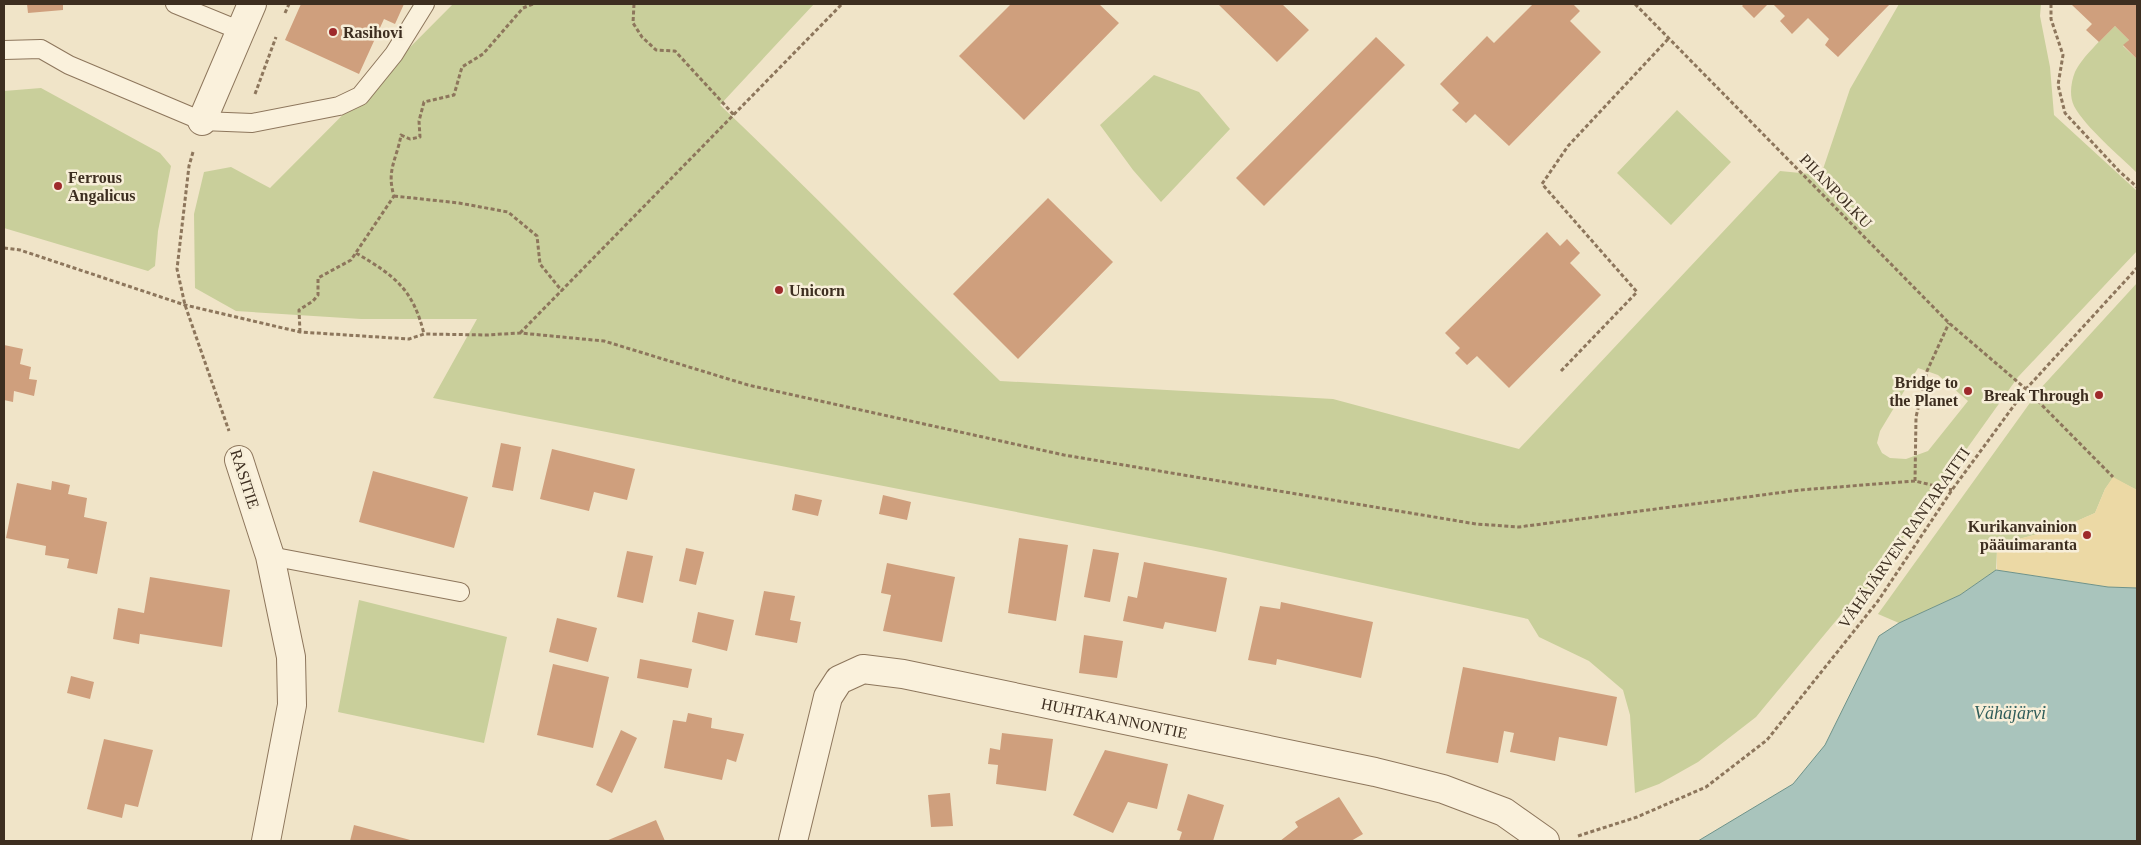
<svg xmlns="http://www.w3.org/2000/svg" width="2141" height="845" font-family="'Times New Roman',serif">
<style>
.green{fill:#c9cf9b;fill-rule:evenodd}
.sand{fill:#ecd9a5}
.water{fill:#a9c4bc;stroke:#6f938a}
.building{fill:#cf9f7d}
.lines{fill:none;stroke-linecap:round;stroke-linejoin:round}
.lane-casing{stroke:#8d765c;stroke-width:20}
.street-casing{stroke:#8d765c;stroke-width:30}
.path{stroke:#8d765c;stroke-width:3;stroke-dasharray:4 2.5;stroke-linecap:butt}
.lane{stroke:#faf1dc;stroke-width:18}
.street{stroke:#faf1dc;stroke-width:28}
.poi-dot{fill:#9e2a2b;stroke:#f7eed8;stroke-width:2}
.labels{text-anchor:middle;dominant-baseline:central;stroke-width:5;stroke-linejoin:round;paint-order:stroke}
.poi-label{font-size:16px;font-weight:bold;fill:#3d2e20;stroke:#f7eed8;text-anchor:start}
.street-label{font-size:16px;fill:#3d2e20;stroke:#f7eed8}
.water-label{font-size:18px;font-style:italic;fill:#2f5d5a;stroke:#f7eed8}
</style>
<rect width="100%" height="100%" fill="#f0e4c8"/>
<path class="green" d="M453,4H814L720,105C815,195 906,290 1000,381L1333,399L1519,449L1780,171L1821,175L1850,89L1899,4H2041L2040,16L2050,67L2054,115L2137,191V251L2018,377L1858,601L1854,599L1756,717L1698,762L1659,784L1635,793L1630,715L1623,690L1589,661L1539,637L1528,619L1211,550L433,398L477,319H361L236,311L195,288L194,214L204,172L231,167L270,188ZM1918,368L1938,375L1968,401L1928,451L1906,459L1890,458L1882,453L1877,443L1880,431Z
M2115,26L2129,40L2123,46L2137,59V173C2119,155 2086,128 2074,106C2069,96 2071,82 2075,72C2082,57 2103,38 2115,26Z
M1154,75L1199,92L1230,129L1161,202L1133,170L1100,125Z
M41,88L160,153L171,166L158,231L155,266L148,271L4,228V91Z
M1677,110L1731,162L1671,225L1617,173Z
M2137,283V490L2113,478L2105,489L2095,513L2061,528L2011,541L1997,549L1996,570L1960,595L1899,623L1878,614L2040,389Z
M359,600L507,637L484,743L338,712Z"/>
<path class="sand" d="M2113,477L2137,490V588L2108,587L1997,570V549L2011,541L2061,528L2095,513L2105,489Z"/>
<path class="water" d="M1996,570L2108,587L2137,588V841H1698L1793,784L1825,745L1879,636L1899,623L1960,595Z"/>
<path class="building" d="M27,4H63V10L28,13Z
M301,4H404L395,24L384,19L359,74L285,40Z
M1011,4H1099L1119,23L1024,120L959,56Z
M1218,4H1282L1309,30L1277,62Z
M1533,4H1573L1580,11L1570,21L1601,52L1509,146L1475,114L1466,123L1452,110L1459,103L1440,84L1487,36L1494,43Z
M1744,4H1768L1754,18L1742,6Z
M1773,4H1890L1838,57L1825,45L1829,39L1808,18L1792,34L1780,21L1785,16Z
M2074,4H2137V59L2123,45L2129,40L2115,26L2099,42L2086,30L2092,24L2072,5Z
M1376,37L1405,65L1264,206L1236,178Z
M1048,198L1113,262L1018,359L953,294Z
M1547,232L1560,246L1567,239L1580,253L1570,263L1601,295L1509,388L1477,356L1467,365L1455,353L1460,348L1445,333Z
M4,345L23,349L20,364L31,367L29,379L37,380L34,396L14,391L13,402L4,400Z
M501,443L521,447L513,491L492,487Z
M552,449L635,469L627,500L594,492L589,511L540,499Z
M373,471L468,497L454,548L359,522Z
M52,481L70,485L68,494L87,498L84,517L107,522L97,574L67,568L69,559L45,555L46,546L6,538L17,483L51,490Z
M795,494L822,500L818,516L792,510Z
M883,495L911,502L907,520L879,514Z
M1019,538L1068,545L1056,621L1008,613Z
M686,548L704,552L696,585L679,581Z
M1093,549L1119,553L1110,602L1084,597Z
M627,551L653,556L643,603L617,597Z
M1144,562L1227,578L1216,632L1165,622L1163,629L1123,621L1128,596L1137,598Z
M887,563L955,577L942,642L883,631L891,595L881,593Z
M150,577L230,590L222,647L140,634L139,644L113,639L118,608L144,613Z
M764,591L795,596L790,620L801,622L797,643L755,635Z
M1281,602L1373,622L1361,678L1277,659L1276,665L1248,660L1260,606L1280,609Z
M698,612L734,620L727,651L692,642Z
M557,618L597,628L588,662L549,652Z
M1084,635L1123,641L1117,678L1079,673Z
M640,659L692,669L688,688L637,678Z
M553,664L609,677L593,748L537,735Z
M1463,667L1617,697L1607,746L1559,737L1555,761L1510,752L1514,733L1504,731L1498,763L1446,753Z
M71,676L94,682L90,699L67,693Z
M688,713L712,718L711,728L744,734L736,762L727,759L722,780L664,768L673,720L686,722Z
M621,730L637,738L612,793L596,785Z
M1002,733L1053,739L1046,791L996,784L998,765L988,764L990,748L1000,750Z
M104,739L153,750L138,807L125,804L122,818L87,809Z
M1105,750L1168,764L1157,809L1128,802L1113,833L1073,815Z
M950,793L953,826L931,827L928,795Z
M1188,794L1224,805L1213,841H1179L1182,832L1177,830Z
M1339,797L1363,834L1351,841H1280L1298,827L1295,822Z
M656,820L665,841H606Z
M354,825L414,841H350Z"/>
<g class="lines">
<g class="lane-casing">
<path id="lane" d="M175,4L241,31
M4,50L41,49L69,65L202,121L252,123L339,106L360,96L394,54L425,4
M270,556L460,592"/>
</g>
<g class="street-casing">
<g id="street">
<path d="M202,121L252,4"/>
<path d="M239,460L270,556L291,657L292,705L266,841"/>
<path id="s1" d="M793,841L828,697L839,680L863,669L903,674L1375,772L1443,789L1504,812L1545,841"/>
</g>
</g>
<path class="path" d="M634,4L633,23L642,37L656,50L675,51L734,115
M1635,4L1949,323L2026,389L2113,477
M2051,4V19L2063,55L2058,85L2065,113L2119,171L2137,187
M285,13L289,4
M255,94L276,37
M193,152L189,166L177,269L185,305L229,431
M394,196L459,203L508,212L537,236L540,264L562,291
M4,248L20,250L185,305L300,332L409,339L424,334L487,335L520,333L604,341L748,385L1064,455L1476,524L1519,527L1800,490L1915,481L1952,490
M356,253C395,276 413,289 424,334
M300,332L299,310L313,301L318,295V278L351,260L394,196C386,170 397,159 401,135L410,139L420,137L419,121L424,102L454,95L462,67L483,54L523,8L533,4
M520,333L842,4
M1561,371L1637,292L1542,184L1568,146L1669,38
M1915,481L1916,417L1927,371L1949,323
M1578,836L1637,817L1706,787L1767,740L1878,601L1952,490L2026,389L2137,268"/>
<use href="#lane" class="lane"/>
<use href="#street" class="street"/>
</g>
<g class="poi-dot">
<circle cx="333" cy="32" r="5"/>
<circle cx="58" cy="186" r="5"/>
<circle cx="779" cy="290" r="5"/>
<circle cx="1968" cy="391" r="5"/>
<circle cx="2099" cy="395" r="5"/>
<circle cx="2087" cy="535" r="5"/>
</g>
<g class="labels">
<g class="poi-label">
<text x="343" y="32">Rasihovi</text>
<text x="68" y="177">Ferrous<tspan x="68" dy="18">Angalicus</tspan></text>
<text x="789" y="290">Unicorn</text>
<text x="1958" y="382" text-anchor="end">Bridge to<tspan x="1958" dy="18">the Planet</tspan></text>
<text x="2089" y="395" text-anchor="end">Break Through</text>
<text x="2077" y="526" text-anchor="end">Kurikanvainion<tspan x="2077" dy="18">pääuimaranta</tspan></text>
</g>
<g class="street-label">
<text transform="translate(1836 191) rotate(46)">PIIANPOLKU</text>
<text transform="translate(245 479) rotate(72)">RASITIE</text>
<text transform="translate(1904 538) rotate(-55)">VÄHÄJÄRVEN RANTARAITTI</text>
<text stroke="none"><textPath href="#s1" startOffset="451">HUHTAKANNONTIE</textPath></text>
</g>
<g class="water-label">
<text x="2010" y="713">Vähäjärvi</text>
</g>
</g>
<rect width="2141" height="845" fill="none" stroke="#3d2e20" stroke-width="10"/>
</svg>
